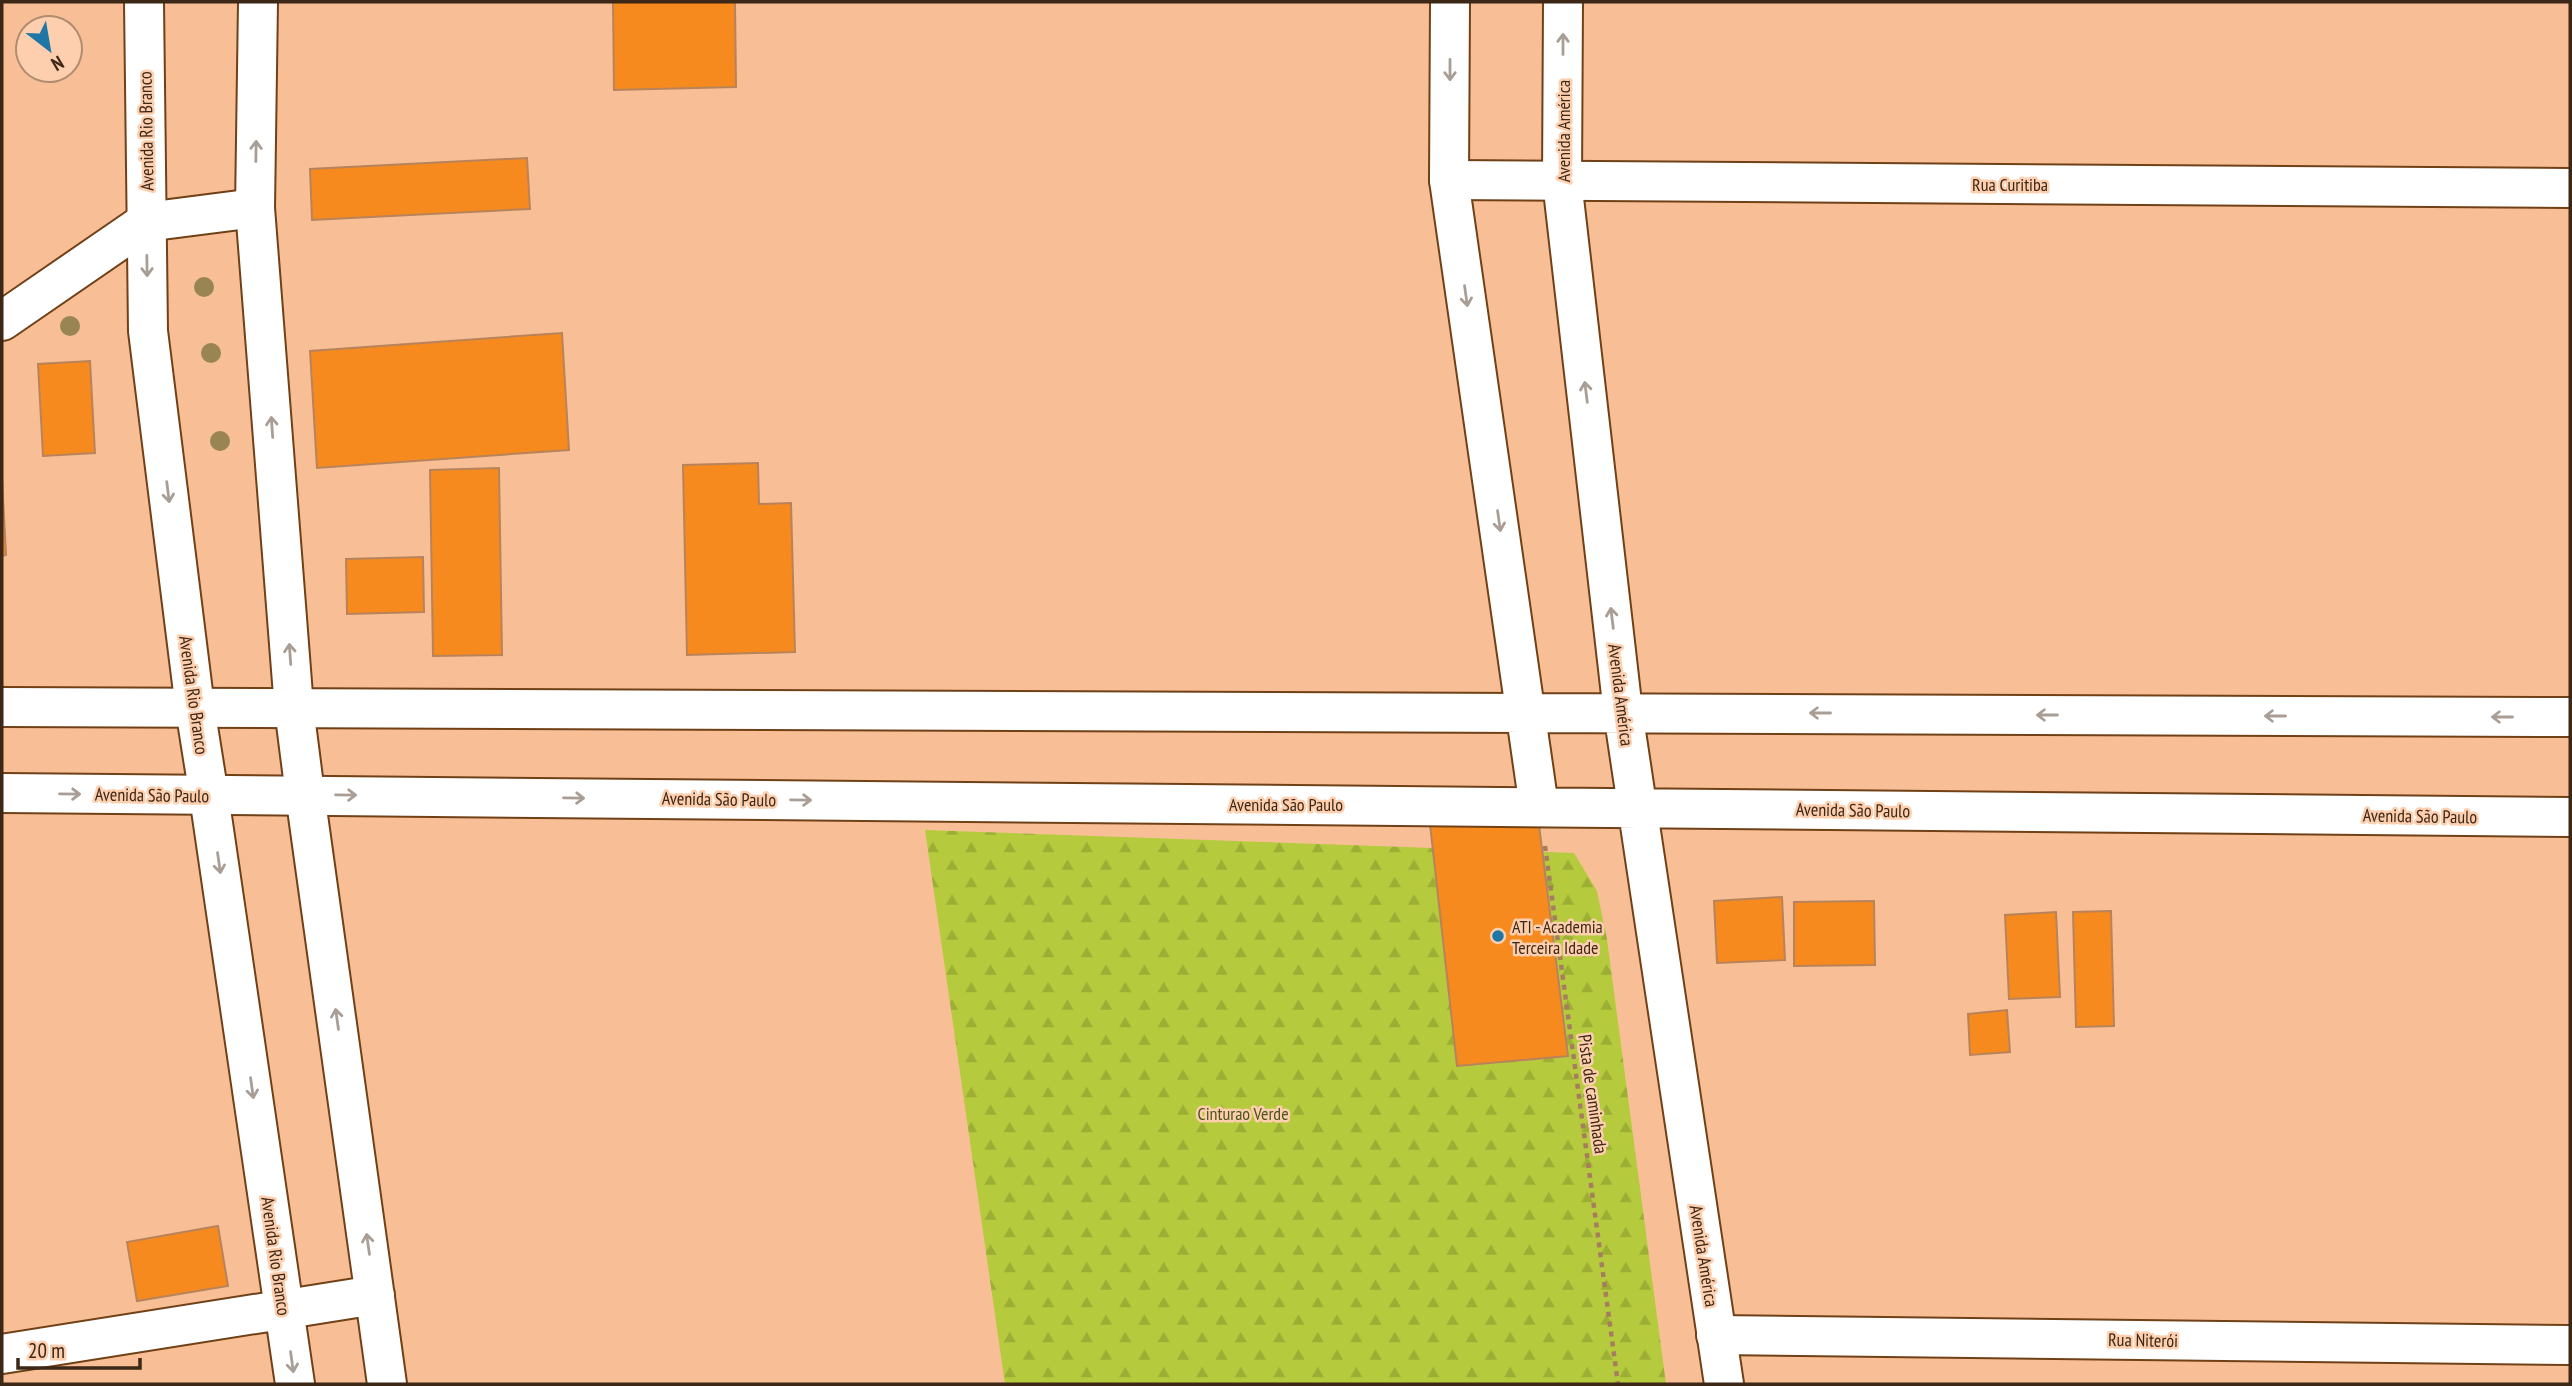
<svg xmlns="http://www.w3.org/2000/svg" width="2572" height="1386" font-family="'PT Sans Narrow',sans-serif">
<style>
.forest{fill:url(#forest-firs)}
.building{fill:#f78a1e;stroke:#b8835b;stroke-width:2}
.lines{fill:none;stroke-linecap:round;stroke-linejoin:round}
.minor-casing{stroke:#704017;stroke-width:42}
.tertiary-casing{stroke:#704017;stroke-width:42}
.secondary-casing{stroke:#704017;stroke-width:42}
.path{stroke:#a77d5f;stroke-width:4.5;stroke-dasharray:5 5;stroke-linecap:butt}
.minor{stroke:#fff;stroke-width:38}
.tertiary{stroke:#fff;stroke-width:38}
.secondary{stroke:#fff;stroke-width:38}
.tree{fill:#998453}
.oneway{stroke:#a89e96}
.poi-dot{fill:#1f77a6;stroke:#fdcfae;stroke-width:2.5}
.labels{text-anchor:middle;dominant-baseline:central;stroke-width:5;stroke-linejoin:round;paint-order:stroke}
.street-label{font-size:18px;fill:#3d2716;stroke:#fdcfae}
.poi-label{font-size:18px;fill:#3d2716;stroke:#fdcfae;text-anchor:start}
.park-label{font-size:18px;fill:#4b541c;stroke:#fdcfae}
</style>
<defs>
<pattern id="forest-firs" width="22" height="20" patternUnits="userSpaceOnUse" patternTransform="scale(1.75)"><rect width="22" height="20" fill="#b5cb3d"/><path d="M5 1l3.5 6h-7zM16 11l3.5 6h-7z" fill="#9dae35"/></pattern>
</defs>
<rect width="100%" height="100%" fill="#f8bf96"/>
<path class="forest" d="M925,830L1574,853L1597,891L1607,939L1666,1384H1005Z"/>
<path class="building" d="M613,2H735L736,87L614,90Z
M527,158L530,209L312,220L310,169Z
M562,333L569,450L317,468L310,351Z
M90,361L95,453L43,456L38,364Z
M758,463L759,504L791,503L795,652L687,655L683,465Z
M499,468L502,655L433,656L430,470Z
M2,479L6,555L2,556Z
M423,557L424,612L347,614L346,559Z
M1429,815L1538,817L1568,1056L1457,1066Z
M1782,897L1785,960L1717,963L1714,901Z
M1874,901L1875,965L1794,966V902Z
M2111,911L2114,1026L2076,1027L2073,912Z
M2056,912L2060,997L2009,999L2005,915Z
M2007,1010L2010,1052L1970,1055L1968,1014Z
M218,1226L228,1286L137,1301L127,1242Z"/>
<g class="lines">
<g class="minor-casing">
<path id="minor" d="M1449,180L2570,188
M2,321L146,222L255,208
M305,794L387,1384
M209,796L295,1384
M1716,1335L2570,1345
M2,1354L375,1295"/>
</g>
<g class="tertiary-casing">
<path id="tertiary" d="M144,2L148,331L195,708L209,796
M258,2L255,208L294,708L305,794"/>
</g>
<g class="secondary-casing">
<path id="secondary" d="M1450,2L1449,180L1539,807
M1563,2L1562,181L1623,712L1724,1384
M2,707L2570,717
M2,793L2570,817"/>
</g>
<path class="path" d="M1545,846L1618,1384"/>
<use href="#minor" class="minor"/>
<use href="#tertiary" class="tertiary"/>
<use href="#secondary" class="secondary"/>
</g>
<g class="tree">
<circle cx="204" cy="287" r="10"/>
<circle cx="70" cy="326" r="10"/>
<circle cx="211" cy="353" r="10"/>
<circle cx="220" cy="441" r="10"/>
</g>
<defs><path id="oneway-shaft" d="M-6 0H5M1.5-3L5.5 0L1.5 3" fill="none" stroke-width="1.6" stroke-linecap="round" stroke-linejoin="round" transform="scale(1.75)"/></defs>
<g class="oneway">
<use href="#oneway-shaft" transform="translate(1563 44) rotate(-90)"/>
<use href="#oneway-shaft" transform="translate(1450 70) rotate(90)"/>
<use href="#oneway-shaft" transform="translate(256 151) rotate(-89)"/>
<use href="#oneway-shaft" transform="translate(147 266) rotate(89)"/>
<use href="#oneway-shaft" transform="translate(1466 296) rotate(82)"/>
<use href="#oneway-shaft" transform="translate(1586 392) rotate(-97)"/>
<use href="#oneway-shaft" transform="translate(272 427) rotate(-94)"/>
<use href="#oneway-shaft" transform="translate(168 492) rotate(83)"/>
<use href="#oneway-shaft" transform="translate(1499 521) rotate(82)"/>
<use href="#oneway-shaft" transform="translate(1612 618) rotate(-97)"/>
<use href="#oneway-shaft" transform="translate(290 654) rotate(-94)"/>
<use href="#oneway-shaft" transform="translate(1820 713) rotate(-180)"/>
<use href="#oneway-shaft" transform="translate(2047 715) rotate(-180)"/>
<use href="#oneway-shaft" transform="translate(2275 716) rotate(-180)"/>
<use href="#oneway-shaft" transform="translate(2502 717) rotate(-180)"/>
<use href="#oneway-shaft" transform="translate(70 794) rotate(1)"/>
<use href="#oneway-shaft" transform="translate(346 795) rotate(1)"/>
<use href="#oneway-shaft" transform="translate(574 798) rotate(1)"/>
<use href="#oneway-shaft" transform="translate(801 800) rotate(1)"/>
<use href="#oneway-shaft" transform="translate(219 863) rotate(82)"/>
<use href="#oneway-shaft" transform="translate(337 1019) rotate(-98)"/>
<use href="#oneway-shaft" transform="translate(252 1088) rotate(82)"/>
<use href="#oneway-shaft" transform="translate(368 1244) rotate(-98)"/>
<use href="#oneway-shaft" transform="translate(292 1362) rotate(82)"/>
</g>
<circle class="poi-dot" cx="1498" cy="936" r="7"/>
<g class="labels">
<g class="street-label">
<text transform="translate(146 131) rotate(-91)">Avenida Rio Branco</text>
<text transform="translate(1563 131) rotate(-90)">Avenida América</text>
<text x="2010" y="184">Rua Curitiba</text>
<text transform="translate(194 695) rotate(82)">Avenida Rio Branco</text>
<text transform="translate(1621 695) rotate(83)">Avenida América</text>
<text transform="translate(152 795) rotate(1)">Avenida São Paulo</text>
<text transform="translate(719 799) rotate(1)">Avenida São Paulo</text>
<text x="1286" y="804">Avenida São Paulo</text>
<text transform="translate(1853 810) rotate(1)">Avenida São Paulo</text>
<text transform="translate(2420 816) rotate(1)">Avenida São Paulo</text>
<text transform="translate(1593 1094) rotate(82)">Pista de caminhada</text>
<text transform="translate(276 1256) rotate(82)">Avenida Rio Branco</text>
<text transform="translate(1704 1256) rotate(81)">Avenida América</text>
<text transform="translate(2143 1340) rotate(1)">Rua Niterói</text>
</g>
<g class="poi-label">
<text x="1512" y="926">ATI - Academia<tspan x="1512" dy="21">Terceira Idade</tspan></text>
</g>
<g class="park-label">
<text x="1243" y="1113">Cinturao Verde</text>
</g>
</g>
<rect width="2572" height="1386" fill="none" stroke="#3d2716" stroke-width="7"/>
<g transform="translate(49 49) rotate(149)"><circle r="33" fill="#fdcfae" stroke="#b08c71" stroke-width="2"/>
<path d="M0-5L12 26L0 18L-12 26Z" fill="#1f77a6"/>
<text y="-10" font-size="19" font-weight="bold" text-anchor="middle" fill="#3d2716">N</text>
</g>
<path d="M18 1358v10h122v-10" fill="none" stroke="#3d2716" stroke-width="3.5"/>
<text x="28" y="1358" font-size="21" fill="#3d2716" stroke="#fdcfae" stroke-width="5" paint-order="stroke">20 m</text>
</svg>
